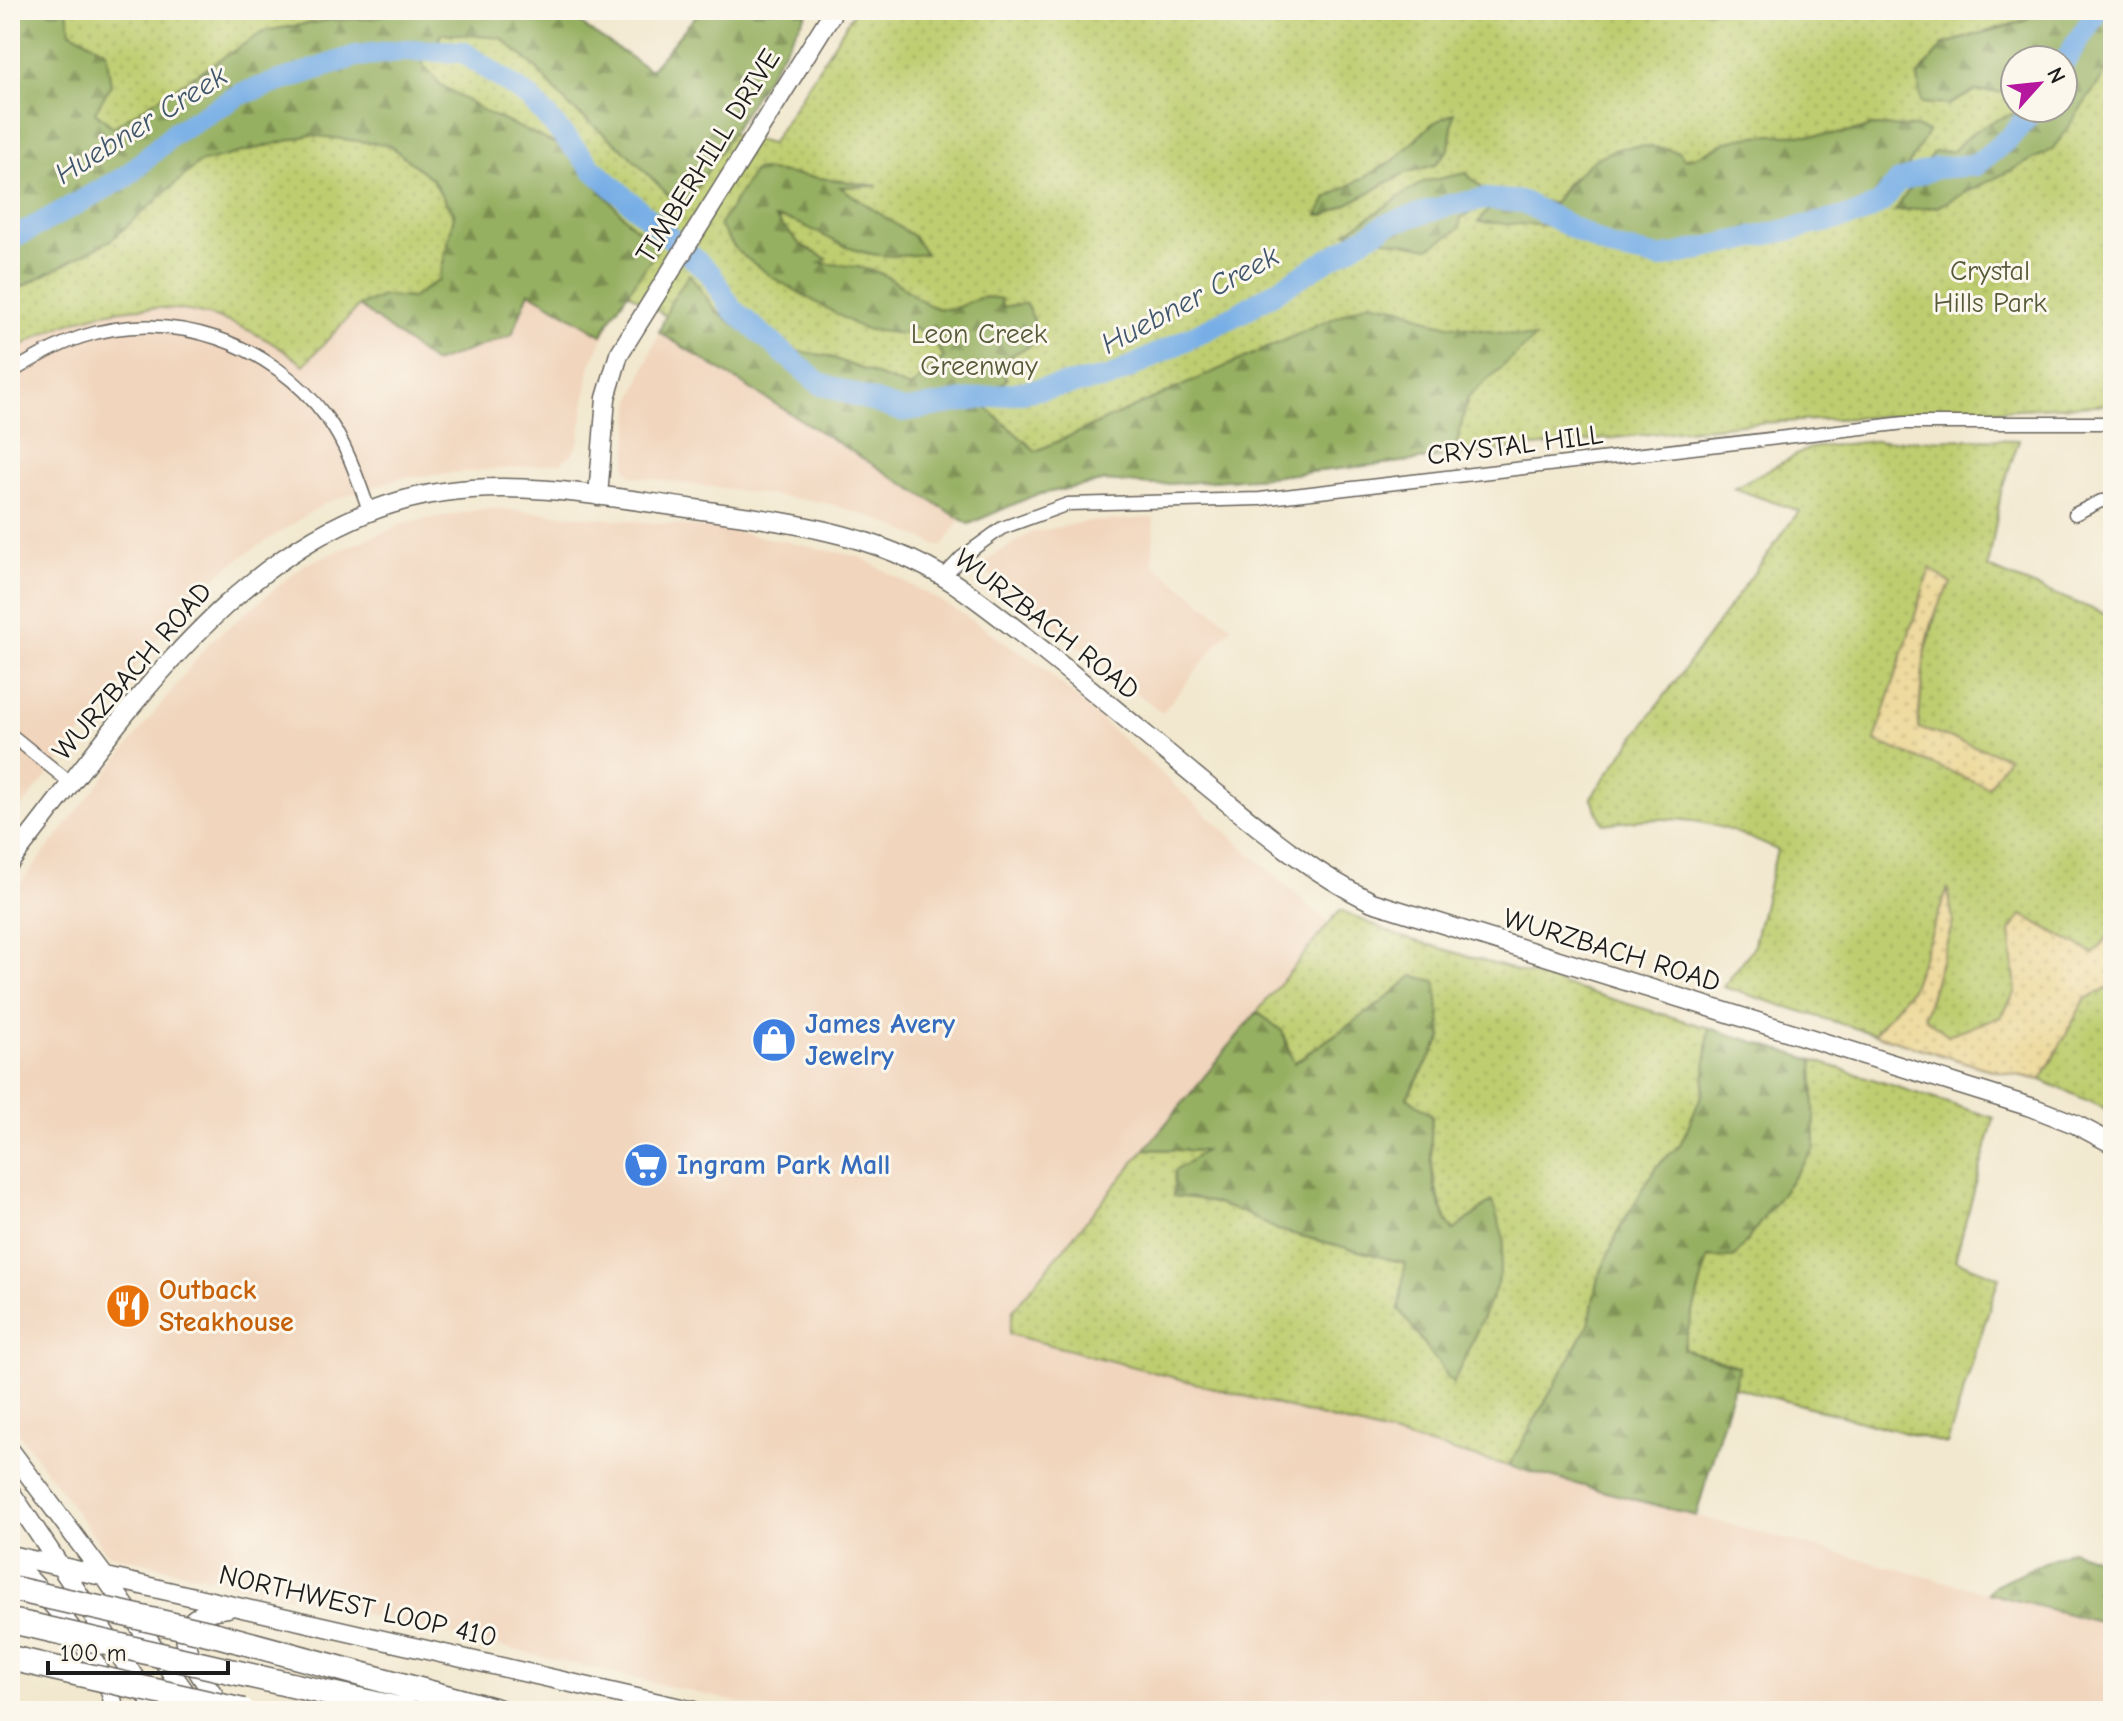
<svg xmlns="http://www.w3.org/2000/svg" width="2123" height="1721" font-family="'Comic Neue',sans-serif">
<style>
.built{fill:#f1d5bd}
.grass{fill:url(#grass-dots);stroke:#6d7446;stroke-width:2;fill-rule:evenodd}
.forest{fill:url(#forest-firs);stroke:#59663f;stroke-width:2}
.sand{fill:url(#sand-dots);stroke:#857b5d;stroke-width:2}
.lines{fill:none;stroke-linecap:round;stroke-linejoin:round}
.river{stroke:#77aee6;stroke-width:22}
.street-casing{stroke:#67635b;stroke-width:15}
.secondary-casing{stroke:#67635b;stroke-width:21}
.highway-casing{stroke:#67635b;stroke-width:27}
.street{stroke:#fff;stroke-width:12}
.secondary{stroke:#fff;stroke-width:18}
.highway{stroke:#fff;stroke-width:24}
.highway-bridge-casing{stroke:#67635b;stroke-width:27;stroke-linecap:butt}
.highway-bridge{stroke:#fff;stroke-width:24}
.labels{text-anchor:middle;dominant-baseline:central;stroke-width:6;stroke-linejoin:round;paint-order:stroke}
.street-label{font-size:28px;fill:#1c1c1c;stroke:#fbf7ec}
.park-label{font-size:28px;fill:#555a39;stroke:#fbf7ec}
.shop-label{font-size:28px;font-weight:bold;fill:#366cbe;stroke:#fbf7ec;text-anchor:start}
.food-label{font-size:28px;font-weight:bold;fill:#c56008;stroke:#fbf7ec;text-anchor:start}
.water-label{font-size:30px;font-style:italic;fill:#40566d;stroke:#fbf7ec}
</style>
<defs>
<pattern id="grass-dots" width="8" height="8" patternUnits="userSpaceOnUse" patternTransform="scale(2)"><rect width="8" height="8" fill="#becd6f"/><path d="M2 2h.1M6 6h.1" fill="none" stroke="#a3af60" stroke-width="1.8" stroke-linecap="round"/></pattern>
<pattern id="forest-firs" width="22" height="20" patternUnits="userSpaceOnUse" patternTransform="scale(2)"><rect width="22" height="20" fill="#96b062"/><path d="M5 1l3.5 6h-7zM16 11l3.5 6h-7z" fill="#7a8e50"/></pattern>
<pattern id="sand-dots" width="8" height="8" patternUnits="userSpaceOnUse" patternTransform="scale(2)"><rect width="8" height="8" fill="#eeda9e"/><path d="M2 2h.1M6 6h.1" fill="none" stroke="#ccba88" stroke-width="1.8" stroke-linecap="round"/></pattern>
</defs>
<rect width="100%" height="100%" fill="#fbf7ec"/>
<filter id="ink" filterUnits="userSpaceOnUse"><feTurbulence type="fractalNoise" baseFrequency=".0125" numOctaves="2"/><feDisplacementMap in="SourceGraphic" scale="16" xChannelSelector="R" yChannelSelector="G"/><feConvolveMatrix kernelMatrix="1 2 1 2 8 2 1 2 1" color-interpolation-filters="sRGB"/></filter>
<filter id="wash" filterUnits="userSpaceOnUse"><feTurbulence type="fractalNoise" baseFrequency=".006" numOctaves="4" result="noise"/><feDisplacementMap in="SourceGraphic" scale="32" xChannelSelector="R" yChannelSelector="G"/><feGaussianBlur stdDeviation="1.8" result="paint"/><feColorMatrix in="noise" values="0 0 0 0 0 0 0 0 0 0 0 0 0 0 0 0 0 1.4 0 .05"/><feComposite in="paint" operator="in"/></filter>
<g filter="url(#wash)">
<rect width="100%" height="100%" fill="#f2e8cf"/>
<path class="built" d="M10,279L625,291L590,366L579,441L573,453L561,463L400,478L325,503L240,558L192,596L10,822Z
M659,332L961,519L942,547L877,519L827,503L632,476L626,467L632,400Z
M488,508L723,529L860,557L958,611L1041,666L1329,924L1013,1310L1009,1334L2113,1626V1711H885L877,1700L869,1711H774L107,1554L10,1421V897L209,643L304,565L406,523Z
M1154,518L1153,564L1232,626L1162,713L982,568L987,560L1031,533L1084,522Z"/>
<path class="grass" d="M10,10H332L331,20L373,18L398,10L571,13L587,29L650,70L701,10L731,134L771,144L855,10H2034L2025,20L1944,44L1918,76L1948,105L1975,91H1984L2045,10H2113V404L1740,424L1266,477L1154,485L1106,481L1035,495L962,519L659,332L669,318L539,238L439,280L412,298L383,296L359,306L304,365C212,293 113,290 14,350L10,344V293L102,244ZM2015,60H2063V108H2015ZM1433,123L1405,173L1353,201L1327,198L1393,161ZM1871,126L1870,216L1668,256L1512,192L1554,204L1567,183L1591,163L1702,157C1736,123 1807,143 1848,136C1856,134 1864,129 1871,126Z
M1966,439L2019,440L2001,492L1988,568L2113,617V930L2094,954L2022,915L2010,931L2016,991L2001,1017L1948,1035L1924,1018L1953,922L1947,890L1912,987L1874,1034L1723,987L1753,948L1777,850C1706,817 1680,814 1603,824L1591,797L1799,511L1733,488L1810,448L1874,441ZM1930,569L1940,599L1924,658L1918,729L2007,757L1988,786L1875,741Z
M1340,910L1396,935L1709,1028L1703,1093L1680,1145L1656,1167L1619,1230L1597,1281L1589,1324L1509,1466L1009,1334L1013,1310L1145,1149L1206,1151L1173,1196L1200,1199L1242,1212L1278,1230L1406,1263L1399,1309L1491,1202L1453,1232C1432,1193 1429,1158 1432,1115L1407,1097L1442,1038L1413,976L1381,1003L1293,1063L1282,1031L1257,1012Z
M2113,985V1112L2041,1080L2085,999Z
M1813,1060L1994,1118L1955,1260L1999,1277L1947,1444L1734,1387L1739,1367L1683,1349L1708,1257L1734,1258L1815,1148Z"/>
<path class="forest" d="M10,10H67L70,31L106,51L111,85L95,112L113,127L265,31L329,20L311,10H332L331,20L373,18L398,10L572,13L587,29L650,70L701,10H809L683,210L623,149L568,105L534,66L501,38L443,33L422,64L441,85L489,114L561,146L629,222L659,247C640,278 618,302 602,335L529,292L512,335L434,363L359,306L383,296L412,298L439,280L454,216L432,179L389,145L310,135L199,163L111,240L10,293Z
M2034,10H2113V62L2052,150L1937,207L1895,211L1933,152L1953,151C1981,119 2022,108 2063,108L2066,95H2063V60H2015V93L1975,91L1948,105L1921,103L1918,76L1944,44L2025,21Z
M1454,113L1449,149L1435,165L1405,173L1327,215H1318L1327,198L1393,161L1433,123Z
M1871,126L1915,127L1928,132L1893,192L1870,216L1668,256L1604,242L1559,226L1478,222L1503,192L1554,204C1587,153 1620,136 1680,152L1684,159C1706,157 1719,142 1741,138C1786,129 1829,143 1871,126Z
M755,169L878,186L840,187L913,236L926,254C897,257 873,258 845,246C820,236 803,220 775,218L801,245L827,259L820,263C840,265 864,266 882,274C904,283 923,310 947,309C971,307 971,292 1001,299L1002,307L1025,303L1034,320L1031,345L999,362L1007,379L982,404L1036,451L1370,302L1401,308L1436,323L1535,338L1468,397L1454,456L1266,477L1154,485L1106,481L1035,495L969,524L659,332L671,302L689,274L716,311L764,346L828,356L910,388L944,357L934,342L915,327L902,334L863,329L775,279L738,252L719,226Z
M1466,173L1487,193L1474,211L1461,218L1459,229L1429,248L1346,232L1423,182Z
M1413,976L1436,981L1442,1038L1407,1097L1432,1115C1429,1157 1430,1195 1453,1231L1492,1201L1504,1238L1498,1283L1453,1384L1399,1309L1405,1263L1278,1230L1242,1212L1200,1199L1173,1196L1175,1171L1204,1151L1145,1149L1257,1012L1282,1031L1294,1063L1381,1003Z
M1709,1028L1813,1060L1815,1148L1734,1258L1708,1257L1683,1349L1739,1367L1696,1516L1509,1466L1589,1324L1597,1281L1619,1230L1656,1167L1680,1145L1703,1093Z
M2071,1550L2113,1564V1626L1988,1593L1994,1585Z"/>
<path class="sand" d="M1930,568L1951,584C1922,624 1922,681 1918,728L2008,757L1988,787L1875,741Z
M1948,888L1953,922L1924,1017L1948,1035L2001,1017L2016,991L2010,931L2022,915L2094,954L2113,930V985L2085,999L2041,1080L1984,1068L1874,1034L1912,987Z"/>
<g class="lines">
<path class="river" d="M2063,64L2098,10
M10,240L127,176L174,133L241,94L356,56L407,50L463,52L530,98L593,169L710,273L731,308L819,383L902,411L1109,378L1240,313L1387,224L1450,205L1486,199L1523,202L1612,248L1660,258L1860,214L1882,202L1897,182L1936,168L1976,165L2010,137L2035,108"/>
</g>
</g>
<g filter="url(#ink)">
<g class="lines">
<g class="street-casing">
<path id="street" d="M10,373C33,359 55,346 81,337C171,307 272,343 327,418C348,447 358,480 370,513
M2075,514L2101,501H2113
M944,576L962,557L1002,528L1068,504L1260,499L1905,423H2113
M10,734L72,784"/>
</g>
<g class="secondary-casing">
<path id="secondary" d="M598,496L606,398L619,354L834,10
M10,862C123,720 248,520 443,492C523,480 608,497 688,508C787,522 885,532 968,593C1050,653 1127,720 1205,784C1259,828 1310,872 1372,902L2034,1108L2075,1124L2113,1144
M10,1450L105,1577L192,1702
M10,1491L157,1711
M10,1555L694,1711
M10,1562C36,1579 120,1681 113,1711
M225,1711C201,1675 148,1617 228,1608"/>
</g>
<g class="highway-casing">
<path id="highway" d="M10,1621L34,1626
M217,1635L497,1711
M10,1658L71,1672
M234,1672L407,1711"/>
</g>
<use href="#street" class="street"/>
<use href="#secondary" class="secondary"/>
<use href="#highway" class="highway"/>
<g class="highway-bridge-casing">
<path id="highway-bridge" d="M10,1588L217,1635
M34,1626L234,1672
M71,1672L243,1711"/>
</g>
<use href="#highway-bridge" class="highway-bridge"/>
</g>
</g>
<defs>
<g id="shop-disc" transform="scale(2.3)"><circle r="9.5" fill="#3f7fe0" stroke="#fbf7ec"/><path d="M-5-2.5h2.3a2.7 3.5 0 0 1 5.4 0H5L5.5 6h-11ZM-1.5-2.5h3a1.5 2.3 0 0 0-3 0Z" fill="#fff"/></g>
<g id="supermarket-disc" transform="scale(2.3)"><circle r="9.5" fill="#3f7fe0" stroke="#fbf7ec"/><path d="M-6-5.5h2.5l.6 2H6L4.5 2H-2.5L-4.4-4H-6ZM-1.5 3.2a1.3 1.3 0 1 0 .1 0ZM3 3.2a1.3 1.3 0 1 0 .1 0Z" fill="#fff"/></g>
<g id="restaurant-disc" transform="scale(2.3)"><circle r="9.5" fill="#e8710a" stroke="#fbf7ec"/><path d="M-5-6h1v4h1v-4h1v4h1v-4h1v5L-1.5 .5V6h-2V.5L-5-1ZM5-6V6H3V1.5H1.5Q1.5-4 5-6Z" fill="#fff"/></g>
</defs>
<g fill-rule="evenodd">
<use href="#shop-disc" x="774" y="1040"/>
<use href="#supermarket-disc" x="646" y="1165"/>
<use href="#restaurant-disc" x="128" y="1306"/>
</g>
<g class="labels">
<g class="street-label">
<text transform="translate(708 156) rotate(-58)">TIMBERHILL DRIVE</text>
<text transform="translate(1515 445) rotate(-7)">CRYSTAL HILL</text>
<text transform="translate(1047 624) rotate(38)">WURZBACH ROAD</text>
<text transform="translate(132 671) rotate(-49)">WURZBACH ROAD</text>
<text transform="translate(1612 950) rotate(17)">WURZBACH ROAD</text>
<text transform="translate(358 1606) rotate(13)">NORTHWEST LOOP 410</text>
</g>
<g class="park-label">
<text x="1990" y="271">Crystal<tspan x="1990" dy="32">Hills Park</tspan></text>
<text x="979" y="334">Leon Creek<tspan x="979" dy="32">Greenway</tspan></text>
</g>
<g class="shop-label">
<text x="805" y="1024">James Avery<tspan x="805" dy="32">Jewelry</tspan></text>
<text x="677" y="1165">Ingram Park Mall</text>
</g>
<g class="food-label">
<text x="159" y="1290">Outback<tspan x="159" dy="32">Steakhouse</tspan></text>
</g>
<g class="water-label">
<text transform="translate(141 125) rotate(-32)">Huebner Creek</text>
<text transform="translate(1190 300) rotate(-28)">Huebner Creek</text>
</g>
</g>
<rect width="2123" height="1721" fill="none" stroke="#fbf7ec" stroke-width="40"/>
<g transform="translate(2039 84) rotate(63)"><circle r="38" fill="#fbf7ec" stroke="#a29f99" stroke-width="2"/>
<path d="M0-6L14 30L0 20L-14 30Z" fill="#b5179e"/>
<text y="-12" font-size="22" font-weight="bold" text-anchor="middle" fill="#1c1c1c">N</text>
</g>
<path d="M48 1661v12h180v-12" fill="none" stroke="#1c1c1c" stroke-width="4"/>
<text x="60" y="1661" font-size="24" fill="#1c1c1c" stroke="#fbf7ec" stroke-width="6" paint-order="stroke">100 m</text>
</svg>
